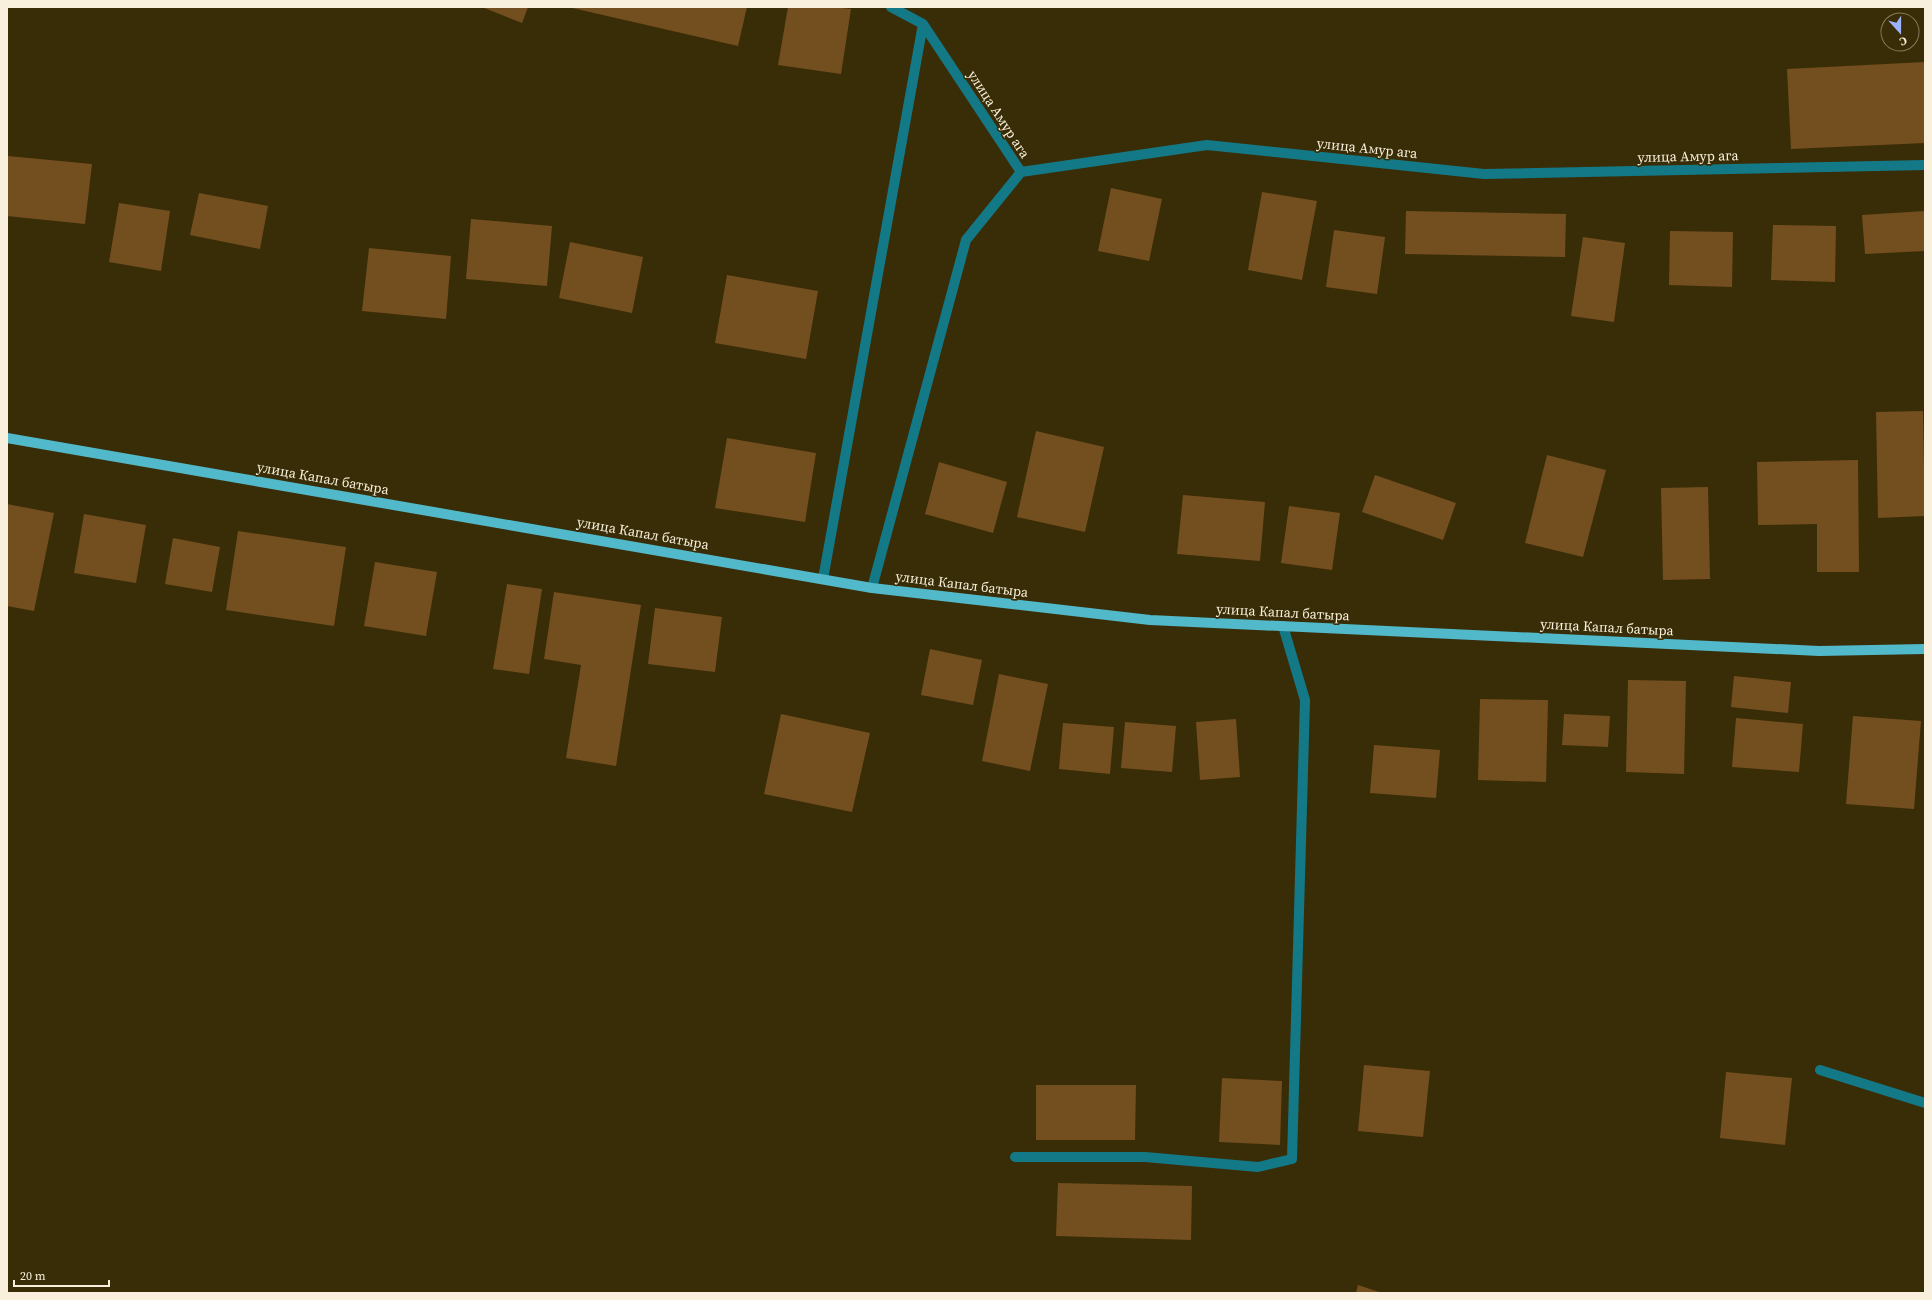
<svg xmlns="http://www.w3.org/2000/svg" width="1932" height="1300" font-family="'Source Serif 4',serif">
<style>
.building{fill:#734e1f}
.lines{fill:none;stroke-linecap:round;stroke-linejoin:round}
.minor{stroke:#147987;stroke-width:10}
.major{stroke:#51b9ca;stroke-width:10}
.labels{text-anchor:middle;dominant-baseline:central;stroke-width:3.5;stroke-linejoin:round;paint-order:stroke}
.street-label{font-size:14px;fill:#f8f0dc;stroke:#392d07}
</style>
<rect width="100%" height="100%" fill="#392d07"/>
<path class="building" d="M482,7H528L522,23Z
M568,7H747L738,46Z
M788,7H835L851,9L841,74L778,65Z
M1925,62V143L1791,149L1787,69Z
M8,156L92,164L85,224L7,216Z
M1111,188L1162,199L1149,261L1098,251Z
M1262,192L1317,201L1302,280L1248,270Z
M199,193L268,206L260,249L190,235Z
M119,203L170,211L161,271L109,262Z
M1406,211L1566,214L1565,257L1405,254Z
M1925,211V251L1865,254L1862,215Z
M471,219L552,226L547,286L466,279Z
M1773,225L1836,226L1835,282L1771,280Z
M1334,230L1385,237L1377,294L1326,287Z
M1670,231L1733,232L1732,287L1669,285Z
M1583,237L1625,243L1614,322L1571,316Z
M570,242L643,257L632,313L559,298Z
M369,248L451,256L446,319L362,311Z
M727,275L818,291L806,359L715,343Z
M1923,411L1925,516L1878,518L1876,412Z
M1036,431L1104,447L1085,532L1017,517Z
M727,438L816,453L805,522L715,508Z
M1547,455L1606,470L1583,557L1525,543Z
M1858,460L1859,572H1817V524L1758,525L1757,462Z
M939,462L1007,482L993,533L925,514Z
M1375,475L1456,503L1443,540L1362,512Z
M1708,487L1710,579L1663,580L1661,488Z
M1183,495L1265,502L1260,561L1177,554Z
M7,504L54,513L34,611L7,606Z
M1289,506L1340,513L1332,570L1281,563Z
M84,514L146,525L136,583L74,573Z
M238,531L346,547L334,626L226,610Z
M173,538L220,547L212,592L165,584Z
M375,562L437,572L426,636L364,626Z
M507,584L542,589L529,674L493,669Z
M554,592L641,605L616,766L566,758L581,665L544,659Z
M655,608L722,617L715,672L648,664Z
M930,649L982,660L973,705L921,695Z
M999,674L1048,684L1030,771L982,761Z
M1734,676L1791,682L1788,713L1731,707Z
M1628,680L1686,681L1684,774L1626,772Z
M1480,699L1548,700L1546,782L1478,780Z
M781,714L870,733L852,812L764,794Z
M1564,714L1610,716L1608,747L1562,745Z
M1853,716L1921,721L1914,809L1846,804Z
M1736,718L1803,724L1799,772L1732,767Z
M1236,719L1240,777L1200,780L1196,722Z
M1125,722L1176,726L1172,772L1121,768Z
M1063,723L1114,727L1110,774L1059,769Z
M1374,745L1440,750L1436,798L1370,793Z
M1364,1065L1430,1071L1423,1137L1358,1131Z
M1726,1072L1792,1078L1785,1145L1720,1138Z
M1222,1078L1282,1081L1280,1145L1219,1142Z
M1036,1085H1136L1135,1140H1036Z
M1058,1183L1192,1186L1191,1240L1056,1236Z
M1358,1285L1382,1293H1356Z"/>
<g class="lines">
<path class="minor" d="M891,7L923,24L1021,172L1207,145L1484,174L1925,165
M823,579L923,24
M872,588L966,240L1021,172
M1820,1070L1925,1103
M1015,1157H1145L1258,1167L1292,1159L1305,700L1283,626"/>
<path class="major" d="M7,438L872,588L1150,620L1819,651L1925,649"/>
</g>
<g class="labels">
<g class="street-label">
<text transform="translate(999 114) rotate(57)">улица Амур ага</text>
<text transform="translate(1367 148) rotate(6)">улица Амур ага</text>
<text transform="translate(1688 156) rotate(-1)">улица Амур ага</text>
<text transform="translate(323 478) rotate(10)">улица Капал батыра</text>
<text transform="translate(643 533) rotate(10)">улица Капал батыра</text>
<text transform="translate(962 584) rotate(7)">улица Капал батыра</text>
<text transform="translate(1283 612) rotate(3)">улица Капал батыра</text>
<text transform="translate(1607 627) rotate(3)">улица Капал батыра</text>
</g>
</g>
<rect width="1932" height="1300" fill="none" stroke="#f8f0dc" stroke-width="16"/>
<g transform="translate(1900 32) rotate(159)"><circle r="19" fill="#392d07" stroke="#857b5c"/>
<path d="M0-3L7 15L0 10L-7 15Z" fill="#9cb4fd"/>
<text y="-6" font-size="11" font-weight="bold" text-anchor="middle" fill="#f8f0dc">С</text>
</g>
<path d="M14 1280v6h95v-6" fill="none" stroke="#f8f0dc" stroke-width="2"/>
<text x="20" y="1280" font-size="12" fill="#f8f0dc" stroke="#392d07" stroke-width="3" paint-order="stroke">20 m</text>
</svg>
